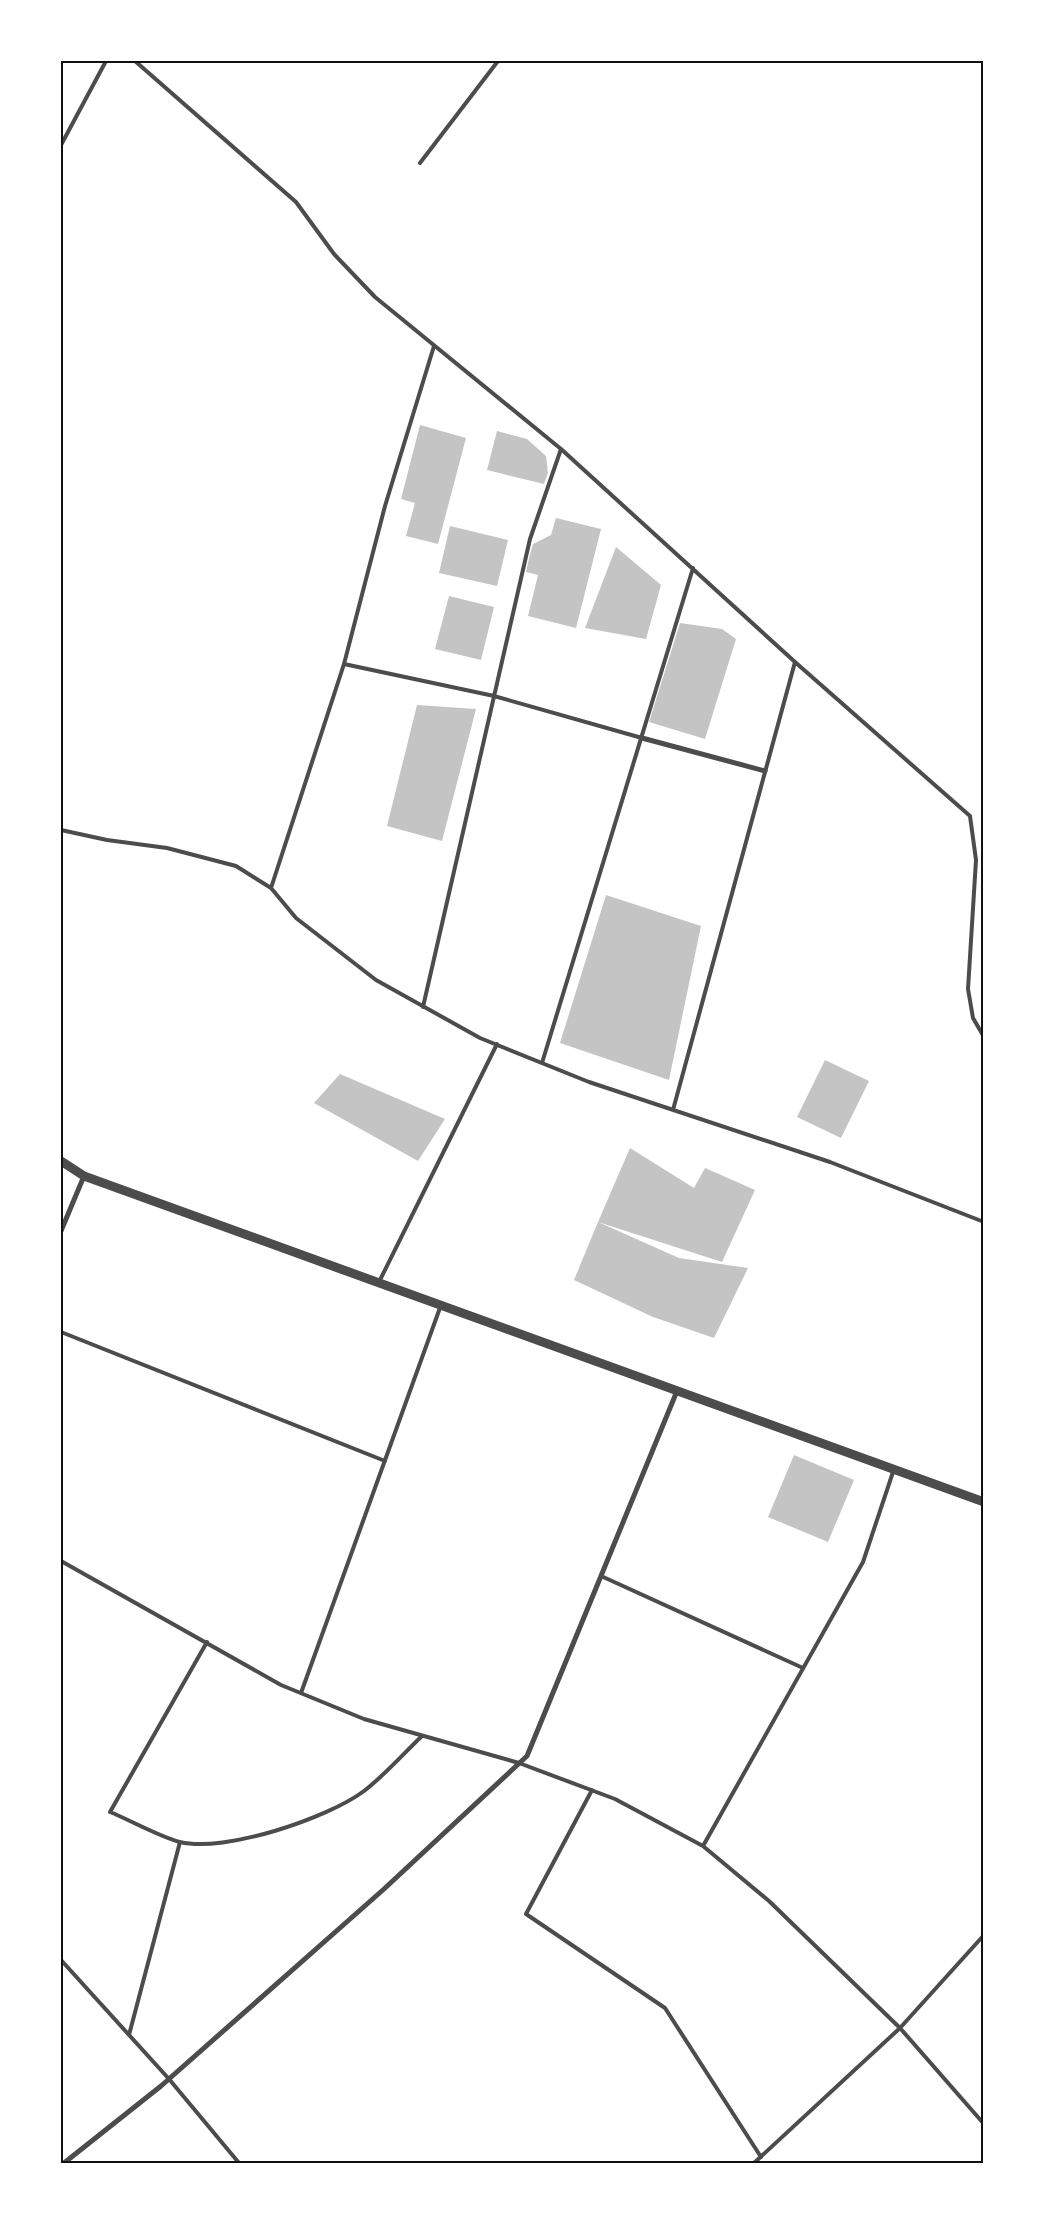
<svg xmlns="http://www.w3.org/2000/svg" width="1045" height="2224" font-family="'Crimson Pro',serif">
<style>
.building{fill:#c4c4c4}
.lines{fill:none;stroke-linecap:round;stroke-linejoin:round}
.service{stroke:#4c4c4c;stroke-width:4}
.minor{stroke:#4c4c4c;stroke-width:5}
.tertiary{stroke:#4c4c4c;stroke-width:9}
.neatline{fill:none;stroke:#111;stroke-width:2}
</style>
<rect width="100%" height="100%" fill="#fff"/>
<path class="building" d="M420,425L466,438L438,544L406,536L415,503L401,499Z
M497,431L527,439L546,456L548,473L544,484L487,470Z
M556,518L601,529L576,628L528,616L538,575L526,572L529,558L533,544L551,535Z
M450,526L508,540L497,586L439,573Z
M616,547L661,585L646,639L585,628Z
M449,596L494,607L481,660L435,649Z
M680,623L722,629L736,639L705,739L649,722Z
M417,705L476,709L442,841L387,826Z
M606,895L701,926L669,1080L560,1043Z
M825,1060L869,1081L841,1138L797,1117Z
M340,1074L445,1119L418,1161L314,1103Z
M630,1148L694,1188L705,1168L755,1190L722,1262L598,1222Z
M598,1222L679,1258L748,1268L714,1338L653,1317L574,1280Z
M794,1455L854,1480L828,1542L768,1517Z"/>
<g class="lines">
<path class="service" d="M135,61L296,202L334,254L375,297L561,449L795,662L970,816L976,860L968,989L973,1018L984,1037
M61,145L106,61
M420,163L498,61
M344,664L494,696L642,738
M61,830L107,840L167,848L236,866L271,888L296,918L376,980L480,1038L589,1082L830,1162L984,1222
M271,888L344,664L385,506L434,346
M423,1007L530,539L561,449
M542,1063L693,568
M673,1110L795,662
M379,1282L497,1044
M61,1332L385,1461
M61,1561L281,1685L364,1719L519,1763L615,1799L703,1846L769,1901L900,2028L984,2124
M601,1576L803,1668
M207,1642L110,1812C130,1820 160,1837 180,1842C225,1853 328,1818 364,1791C385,1775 403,1754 422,1736
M301,1693L441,1305
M592,1790L526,1914L665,2008L761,2157
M703,1846L863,1562L894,1469
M61,1960L169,2079L239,2163
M129,2035L180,1842
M754,2163L900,2028L984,1935"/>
<path class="minor" d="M642,738L765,771
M61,1231L84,1176
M64,2163L161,2086L384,1889L527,1756L677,1391"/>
<path class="tertiary" d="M61,1161L84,1176L984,1502"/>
</g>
<rect width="1045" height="2224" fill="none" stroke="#ffffff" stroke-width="125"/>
<rect x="62" y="62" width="920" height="2100" class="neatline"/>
</svg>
